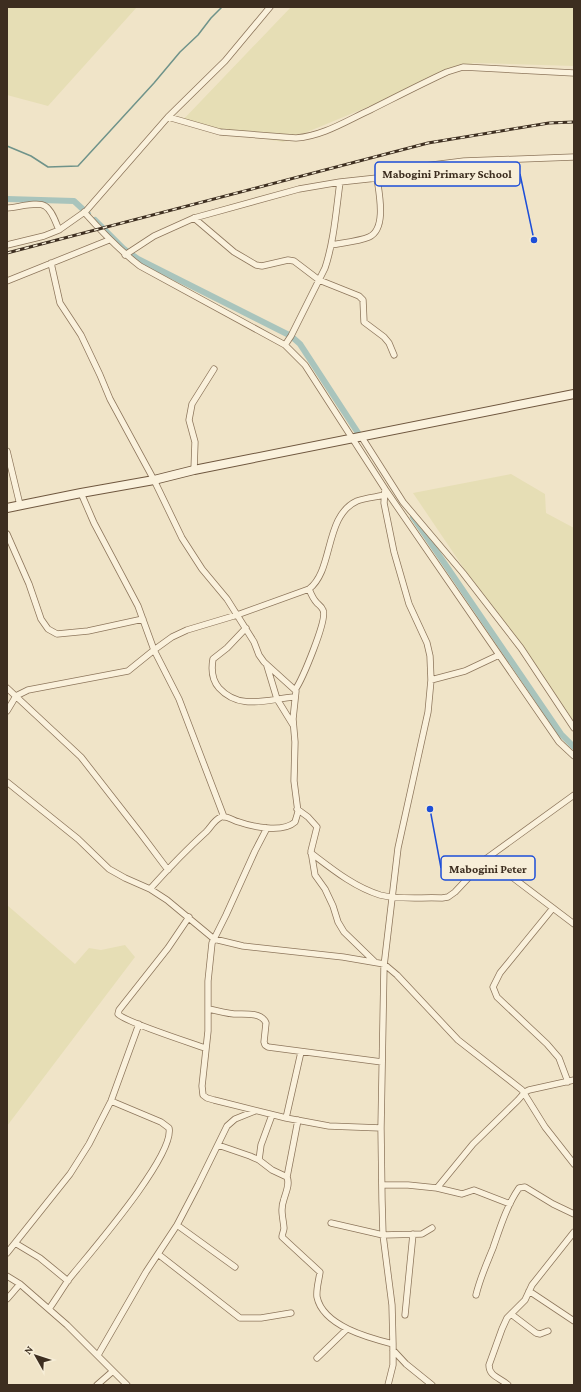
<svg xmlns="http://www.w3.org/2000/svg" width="581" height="1392" font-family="'Crimson Pro',serif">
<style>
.farmland{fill:#e6deb5}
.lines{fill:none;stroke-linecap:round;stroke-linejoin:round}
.stream{stroke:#6f938a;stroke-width:1.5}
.canal{stroke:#a9c4bc;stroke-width:6}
.street-casing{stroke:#8d765c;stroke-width:7}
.secondary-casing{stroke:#6f573f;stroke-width:10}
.street{stroke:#faf1dc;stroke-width:5.5}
.secondary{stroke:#faf1dc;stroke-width:8}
.rail-casing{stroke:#3d2e20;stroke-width:3}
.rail{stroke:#f7eed8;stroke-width:1.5;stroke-dasharray:4.5;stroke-linecap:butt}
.leader{fill:none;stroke:#1d4ed8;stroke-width:1.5}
.callout-dot{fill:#1d4ed8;stroke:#f7eed8;stroke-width:1.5}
.callout{fill:#f7eed8;stroke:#1d4ed8;stroke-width:1.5}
.callout-label{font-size:12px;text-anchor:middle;font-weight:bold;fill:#3d2e20}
</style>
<rect width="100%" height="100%" fill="#f0e4c8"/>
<path class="farmland" d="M7,7H137L48,106L7,95Z
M291,7H574V66L474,63L283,142L180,123Z
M511,474L545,494L546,513L574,528V723L523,646L465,570L413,493Z
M7,905L75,964L89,948L101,950L125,945L135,957L7,1126Z"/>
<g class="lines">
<path class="stream" d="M7,146L31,156L48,167L78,166L154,83L180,52L198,35L211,18L222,7"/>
<path class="canal" d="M7,199L74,201L88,214
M95,220L124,249L138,259L291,336L300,344L362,439
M413,517L561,734L574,747"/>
<g class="street-casing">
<path id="street" d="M168,117L220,132L296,138C323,136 346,121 370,110C396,97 421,84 447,72L463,67L574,73
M7,208C16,208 37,201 45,206C52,210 56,223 59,230
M84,212C102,232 119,250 140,266L285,345L305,365L385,489L559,742L574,756
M194,218L234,252L256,265L262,266L288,260L294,261L319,280L359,296L363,300L364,322L384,337L389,343L394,355
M7,245L44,236L59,230L86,211L168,117L225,61L270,7
M332,245C342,243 360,241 369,237C387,229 379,193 377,178
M125,255L154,236L194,218L299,189L340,182L377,178L424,166L464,161L574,157
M51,263L60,303L81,335L100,375L110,399L154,480L182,538L202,569L227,599L254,642L259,655L264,662L296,691L293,719L295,742L294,781L298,812L295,822C283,833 253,827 239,822C233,821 227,815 221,817C214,820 211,827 206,832C186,850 168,869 150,889
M7,281L109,240
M285,345L291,336L325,268C334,241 336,211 340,182
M361,436L403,502L463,573L521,648L574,728
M7,451L20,505
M194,470L195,442L189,420L192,404L214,369
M385,489L384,503L394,552L409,604L427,643L430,656L431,680L428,712L398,848L384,966L381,1128L382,1200L383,1235L392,1305L393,1344V1365L388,1385
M81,493L94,523L138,606L154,650L179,699L224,817
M7,534L29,584L41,619L48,629L57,634L88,631L143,619
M246,628L227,648L213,659C211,670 212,680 219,688C240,711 267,699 295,697
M267,666L277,699L293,725
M431,680L465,671L499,655
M7,688L81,757L141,834L168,870
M295,690C302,680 328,619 323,610C322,607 319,605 317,603C313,599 311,594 309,589
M7,711L16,696L28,690L128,671L154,650L172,637L187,630L237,615L309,589C334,570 324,516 357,501C365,498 376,497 385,495
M7,782L78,839L109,869L125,878L150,889L167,900L214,939L243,946L343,957L384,964L397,975L458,1040L522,1090L545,1127L574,1164
M297,809L308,817L317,827L311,851L315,875L325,889L333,906L338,922L344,932L375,962
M267,828L255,851L226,915L212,943L208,981V1031L202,1086L203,1095L207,1098L214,1100L286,1118L329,1126L381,1128
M311,853C332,869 354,887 380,895C398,900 423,897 442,898L448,897L455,892L487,858L574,795
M487,858L574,924
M553,908L500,973L493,987L497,997L547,1044L559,1058L568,1082
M189,917L168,948L119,1010L118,1014C125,1022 191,1043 205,1048
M209,1009C217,1011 225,1013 234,1014C243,1014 262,1012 266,1023L264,1042L265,1045L268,1047L382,1062
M286,1118L301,1052
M218,1145L250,1156L259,1160L272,1170L287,1177C290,1184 286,1192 284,1199C280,1210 283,1217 284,1228C284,1231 282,1234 282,1237L320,1272C319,1280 316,1289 317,1297C323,1326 369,1338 393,1344
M259,1160L261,1145L272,1115
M287,1177L298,1120
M382,1185H408L437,1188L462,1194L474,1190L510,1204
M437,1188L473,1144L518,1100L525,1092L529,1090L574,1080
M331,1223L383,1235L422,1234L432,1228
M177,1225L235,1267
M15,1243L40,1258L68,1281
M7,1253L70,1174L89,1144L111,1101L139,1024
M158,1254L240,1318H261L291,1313
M7,1276L20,1284L67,1325L127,1385
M529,1291L574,1321
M476,1295C480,1278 487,1263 493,1248C500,1228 507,1205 519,1188L525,1187L553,1204L574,1214
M7,1299L20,1284
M49,1309C56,1299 62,1289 69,1279C89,1254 175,1156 169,1128L161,1122L111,1101
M511,1314L536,1333L540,1334L548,1331
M405,1315L413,1234
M393,1350L406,1364L432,1385
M98,1355L146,1272L177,1225L198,1185L227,1126L235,1119L255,1111
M317,1358L347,1329
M97,1385L113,1371
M508,1385C501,1378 489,1377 489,1365L502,1329L507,1318L525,1300L532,1285L574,1232"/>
</g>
<g class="secondary-casing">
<path id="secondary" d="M7,508L81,493L154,480L194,470L574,394"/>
</g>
<use href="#street" class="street"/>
<use href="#secondary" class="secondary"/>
<g class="rail-casing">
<path id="rail" d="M7,253L428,143L549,123L574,122"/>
</g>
<use href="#rail" class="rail"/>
</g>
<path class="leader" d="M534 240L520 174M430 809L441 868"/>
<g class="callout-dot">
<circle cx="534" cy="240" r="4"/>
<circle cx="430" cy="809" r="4"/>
</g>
<g class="callout">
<rect x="375" y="162" width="145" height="24" rx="4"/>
<rect x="441" y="856" width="94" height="24" rx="4"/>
</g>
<g class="callout-label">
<text x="447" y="178">Mabogini Primary School</text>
<text x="488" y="873">Mabogini Peter</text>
</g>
<rect width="581" height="1392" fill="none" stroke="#3d2e20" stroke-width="16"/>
<g transform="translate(36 1356) rotate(309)" stroke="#f7eed8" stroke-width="3" paint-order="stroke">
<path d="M0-3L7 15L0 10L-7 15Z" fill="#3d2e20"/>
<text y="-6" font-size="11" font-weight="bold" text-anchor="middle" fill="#3d2e20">N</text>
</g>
</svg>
